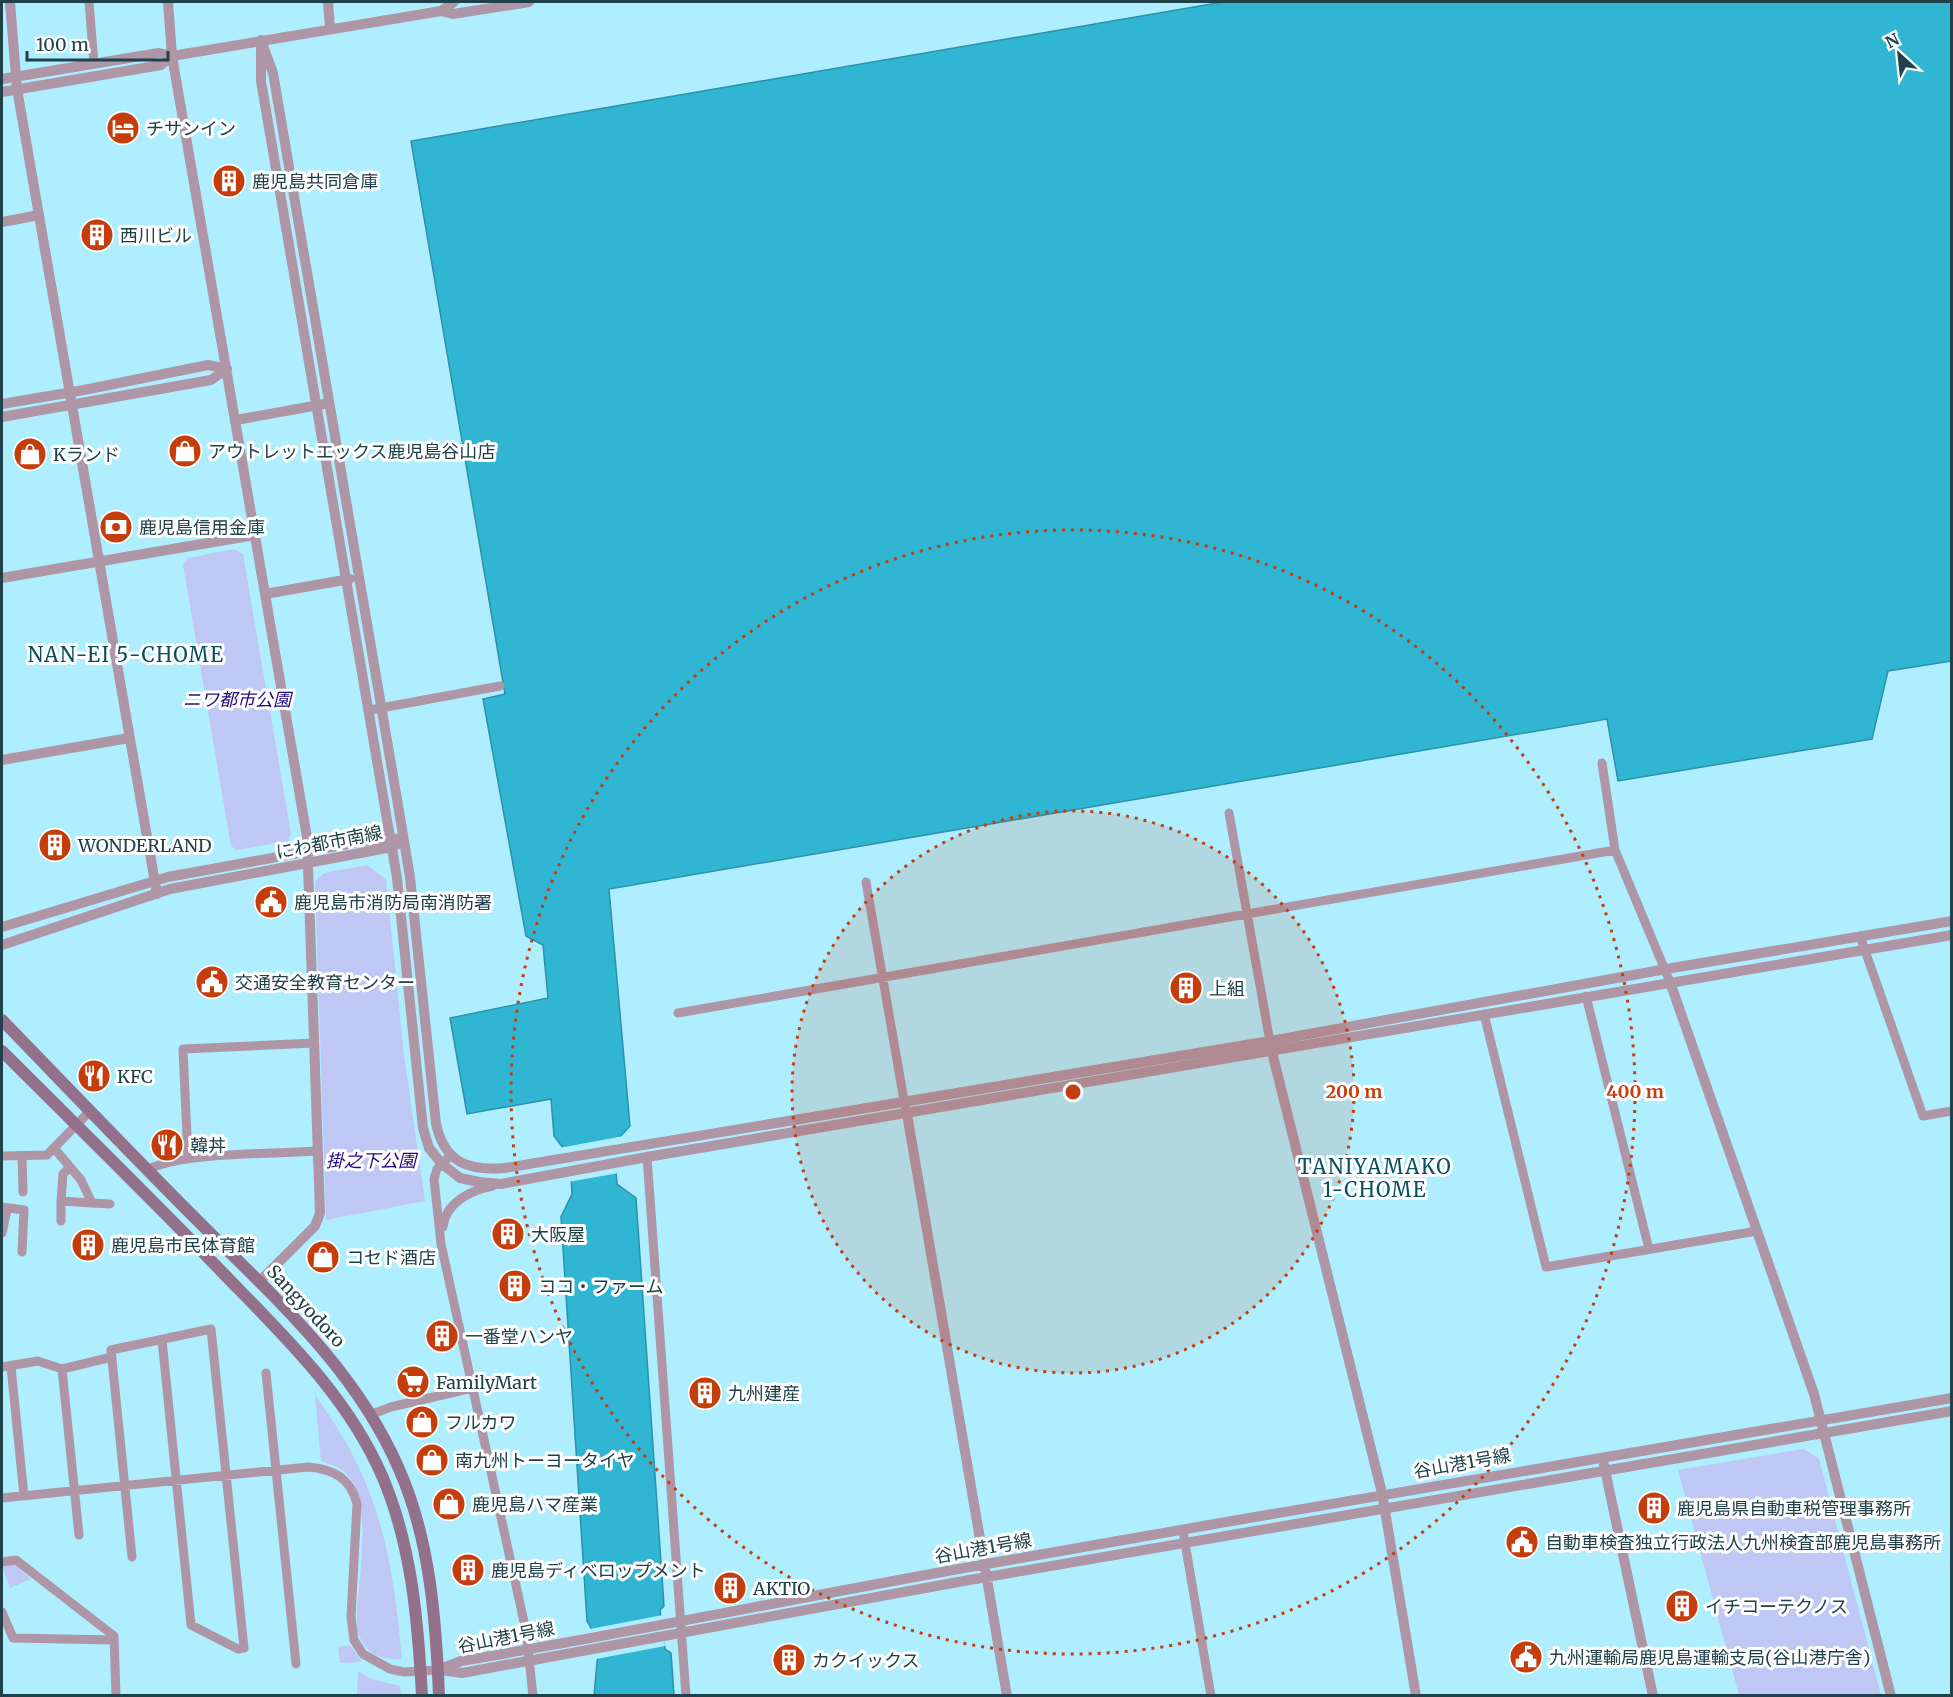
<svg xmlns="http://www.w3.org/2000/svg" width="1953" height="1697" font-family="Merriweather,'Noto Sans JP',serif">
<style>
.green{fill:#bfc7f5}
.water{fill:#30b5d3;stroke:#2b92aa;stroke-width:1.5}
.pier{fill:#afeeff}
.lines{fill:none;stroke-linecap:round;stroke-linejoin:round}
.minor{stroke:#ae96a7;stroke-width:9}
.tertiary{stroke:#ae96a7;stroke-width:10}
.secondary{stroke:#94718a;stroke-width:12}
.ring{fill:none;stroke:#c53d0b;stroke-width:3;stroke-dasharray:3 6}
.labels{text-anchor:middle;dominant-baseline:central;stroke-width:6;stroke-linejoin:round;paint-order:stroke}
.poi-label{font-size:18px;fill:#20414a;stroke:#fff;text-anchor:start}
.park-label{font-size:18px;font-style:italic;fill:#230882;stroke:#fff}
.street-label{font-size:18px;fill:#20414a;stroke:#fff}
.neighbourhood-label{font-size:20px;letter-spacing:1.5px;fill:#0a4f5e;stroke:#fff}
.centre{fill:#c53d0b;stroke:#fff;stroke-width:3}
.ring-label{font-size:18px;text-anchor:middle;font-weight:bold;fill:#c53d0b;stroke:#fff;stroke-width:6;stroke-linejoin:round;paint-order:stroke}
</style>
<rect width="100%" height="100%" fill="#afeeff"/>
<path class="green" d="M234,549L243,554L291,834L288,841L237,850L231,846L183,565L188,558Z
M367,865L386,879L404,1055L425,1201L326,1220L315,881L324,873Z
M315,1395C380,1484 392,1553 402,1659C379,1660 367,1654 357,1632C354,1591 377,1503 346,1473C340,1467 328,1464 321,1461Z
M1804,1449L1819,1459L1881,1695H1739L1678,1470Z
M15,1565L31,1579L10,1588L2,1566Z
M350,1645L362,1662L340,1663L338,1647Z
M358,1671L372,1679L400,1686L401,1695H357Z"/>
<path class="water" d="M1223,2H1951V661L1888,671L1872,739L1618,781L1607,719L609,889L630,1126L614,1143L617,1184L636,1198L664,1606L660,1610L665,1649L671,1653L674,1695H594L599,1642L587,1621L561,1217L572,1194L570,1157L554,1136L551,1099L467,1114L450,1018L548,998L543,945L526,936L483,699L505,694L411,141Z"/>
<path class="pier" d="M624,1136L617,1144L619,1173L568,1182L567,1158L559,1148Z
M663,1615L665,1646L596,1659V1643L590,1629Z"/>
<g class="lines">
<path class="minor" d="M89,2L94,64
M370,710L500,686
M1602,763L1615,850L1670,982
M1229,813L1271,1047
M866,882L905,1106
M1860,936L1923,1116L1952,1111
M1586,996L1649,1249
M678,1013L1615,850
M1484,1014L1546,1267L1757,1231
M54,1148L81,1180L92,1203L110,1204
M451,1155L437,1169L434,1179L441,1244L526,1631L533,1696
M2,1156L47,1155L90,1111
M22,1156L23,1192
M647,1157L686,1696
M188,1159L183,1049L314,1043
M147,1170C179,1152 277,1154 317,1151
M61,1201L63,1174L70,1167
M2,1207L24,1210L22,1252
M61,1221V1201L92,1203
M443,1227C445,1203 471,1190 493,1186
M2,1233L7,1209
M2,1367L38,1361L62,1369L112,1357
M11,1367L24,1496
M62,1369L79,1535
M266,1373L296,1664
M372,1414L391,1407L472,1388
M2,1498L308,1467C333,1469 351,1478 357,1504L351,1617L354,1640L363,1654L390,1669L404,1672L438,1670
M1183,1531L1211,1696
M132,1557L111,1350L211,1329L244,1648L238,1649L191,1625L162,1340
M2,1562L16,1560L114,1636L116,1696
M2,1612L13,1638L114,1640"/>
<path class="tertiary" d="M10,2L17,89L157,894
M168,2L172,56L307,837L320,1213L315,1226L259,1282
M328,2L330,28
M441,11L454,2
M261,40V81L397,878L423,1128L429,1148L442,1164L460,1178L479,1182L501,1184L647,1157L1952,935
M263,46L273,73L398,805L410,877L436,1124C445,1163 468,1171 505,1168L1270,1041L1666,969L1952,921
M2,79L159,53L172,56L441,11L453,14L529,2
M2,92L161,65L172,56
M2,222L39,215
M2,404L84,390L208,365L227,369
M2,417L211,380L227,369
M236,420L324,404
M2,578L255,535
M265,594L350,579
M2,760L129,738
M2,927L168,877L359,842L390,838L397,839
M2,945L170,889L392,847L398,844
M1670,982L1814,1394L1891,1696
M1272,1052L1382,1493L1416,1696
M907,1114L1007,1696
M1604,1465L1653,1696
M438,1670L461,1661C646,1630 830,1591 1015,1559C1327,1504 1639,1450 1952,1398
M441,1670L462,1673L958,1582L1952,1411"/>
<path class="secondary" d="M2,1020C67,1087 132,1155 198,1221C274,1297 356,1369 399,1469C430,1539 436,1620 439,1696
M2,1051C75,1124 150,1197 222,1272C283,1335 348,1396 383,1478C412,1547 418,1622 422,1696"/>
</g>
<circle cx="1073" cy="1092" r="281" fill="#c53d0b" fill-opacity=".12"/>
<g class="ring">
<circle cx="1073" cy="1092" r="281"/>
<circle cx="1073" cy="1092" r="562"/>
</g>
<defs>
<g id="hotel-disc" transform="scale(1.725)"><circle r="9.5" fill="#c53d0b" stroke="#fff"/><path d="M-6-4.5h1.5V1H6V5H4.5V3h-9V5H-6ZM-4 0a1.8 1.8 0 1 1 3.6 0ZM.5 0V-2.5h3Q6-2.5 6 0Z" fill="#fff"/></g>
<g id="building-disc" transform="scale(1.725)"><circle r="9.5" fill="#c53d0b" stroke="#fff"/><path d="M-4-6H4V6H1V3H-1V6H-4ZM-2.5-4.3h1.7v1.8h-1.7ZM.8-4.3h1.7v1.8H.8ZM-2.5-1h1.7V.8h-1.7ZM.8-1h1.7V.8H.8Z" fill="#fff"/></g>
<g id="shop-disc" transform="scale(1.725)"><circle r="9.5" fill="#c53d0b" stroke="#fff"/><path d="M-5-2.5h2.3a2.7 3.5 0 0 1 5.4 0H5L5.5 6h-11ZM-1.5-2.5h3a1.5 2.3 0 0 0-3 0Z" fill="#fff"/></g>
<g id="bank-disc" transform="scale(1.725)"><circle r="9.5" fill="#c53d0b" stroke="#fff"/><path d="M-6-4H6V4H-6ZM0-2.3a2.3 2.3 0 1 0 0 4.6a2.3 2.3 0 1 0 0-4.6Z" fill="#fff"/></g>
<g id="civic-disc" transform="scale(1.725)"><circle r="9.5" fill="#c53d0b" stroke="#fff"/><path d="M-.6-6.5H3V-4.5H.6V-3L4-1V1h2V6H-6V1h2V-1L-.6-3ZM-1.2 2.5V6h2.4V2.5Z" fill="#fff"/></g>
<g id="restaurant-disc" transform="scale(1.725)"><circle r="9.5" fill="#c53d0b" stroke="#fff"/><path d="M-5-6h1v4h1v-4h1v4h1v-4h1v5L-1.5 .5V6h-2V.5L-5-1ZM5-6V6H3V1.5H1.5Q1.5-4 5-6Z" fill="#fff"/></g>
<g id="supermarket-disc" transform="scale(1.725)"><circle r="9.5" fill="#c53d0b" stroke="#fff"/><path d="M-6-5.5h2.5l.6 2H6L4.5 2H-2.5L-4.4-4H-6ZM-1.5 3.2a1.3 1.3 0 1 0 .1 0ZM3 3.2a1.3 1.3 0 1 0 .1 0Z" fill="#fff"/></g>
</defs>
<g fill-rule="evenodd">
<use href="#hotel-disc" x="123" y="128"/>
<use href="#building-disc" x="229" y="181"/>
<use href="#building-disc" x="97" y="235"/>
<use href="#shop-disc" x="185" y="451"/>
<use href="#shop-disc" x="30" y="454"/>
<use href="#bank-disc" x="116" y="527"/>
<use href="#building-disc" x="55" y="845"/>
<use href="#civic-disc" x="271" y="902"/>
<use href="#civic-disc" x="212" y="982"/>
<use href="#building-disc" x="1186" y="988"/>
<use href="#restaurant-disc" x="94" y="1076"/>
<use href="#restaurant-disc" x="167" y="1145"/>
<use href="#building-disc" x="508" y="1234"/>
<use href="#building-disc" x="88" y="1245"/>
<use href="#shop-disc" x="323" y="1257"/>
<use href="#building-disc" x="515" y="1286"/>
<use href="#building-disc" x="442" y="1336"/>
<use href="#supermarket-disc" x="413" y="1382"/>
<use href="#building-disc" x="705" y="1393"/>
<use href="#shop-disc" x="422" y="1422"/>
<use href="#shop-disc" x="432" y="1460"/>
<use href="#shop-disc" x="449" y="1504"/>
<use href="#building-disc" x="1654" y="1508"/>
<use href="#civic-disc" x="1522" y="1542"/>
<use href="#building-disc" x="468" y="1570"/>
<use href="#building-disc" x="730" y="1588"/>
<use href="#building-disc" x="1682" y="1606"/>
<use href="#civic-disc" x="1526" y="1657"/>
<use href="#building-disc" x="789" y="1660"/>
</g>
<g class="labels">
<g class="poi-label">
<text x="146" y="128">チサンイン</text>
<text x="252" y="181">鹿児島共同倉庫</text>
<text x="120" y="235">西川ビル</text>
<text x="208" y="451">アウトレットエックス鹿児島谷山店</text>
<text x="53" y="454">Kランド</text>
<text x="139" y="527">鹿児島信用金庫</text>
<text x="78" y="845">WONDERLAND</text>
<text x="294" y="902">鹿児島市消防局南消防署</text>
<text x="235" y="982">交通安全教育センター</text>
<text x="1209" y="988">上組</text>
<text x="117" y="1076">KFC</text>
<text x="190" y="1145">韓丼</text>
<text x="531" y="1234">大阪屋</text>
<text x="111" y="1245">鹿児島市民体育館</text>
<text x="346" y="1257">コセド酒店</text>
<text x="538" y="1286">ココ・ファーム</text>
<text x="465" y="1336">一番堂ハンヤ</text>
<text x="436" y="1382">FamilyMart</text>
<text x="728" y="1393">九州建産</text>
<text x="445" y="1422">フルカワ</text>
<text x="455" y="1460">南九州トーヨータイヤ</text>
<text x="472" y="1504">鹿児島ハマ産業</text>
<text x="1677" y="1508">鹿児島県自動車税管理事務所</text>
<text x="1545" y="1542">自動車検査独立行政法人九州検査部鹿児島事務所</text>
<text x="491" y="1570">鹿児島ディベロップメント</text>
<text x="753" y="1588">AKTIO</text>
<text x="1705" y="1606">イチコーテクノス</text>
<text x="1549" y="1657">九州運輸局鹿児島運輸支局(谷山港庁舎)</text>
<text x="812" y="1660">カクイックス</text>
</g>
<g class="park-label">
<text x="237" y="699">ニワ都市公園</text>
<text x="371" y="1160">掛之下公園</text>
</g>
<g class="street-label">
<text transform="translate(329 842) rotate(-11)">にわ都市南線</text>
<text transform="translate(306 1306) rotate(47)">Sangyodoro</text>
<text transform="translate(1462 1463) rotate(-10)">谷山港1号線</text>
<text transform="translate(983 1548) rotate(-10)">谷山港1号線</text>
<text transform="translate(506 1637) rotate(-11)">谷山港1号線</text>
</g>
<g class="neighbourhood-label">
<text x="126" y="654">NAN-EI 5-CHOME</text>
<text x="1375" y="1166">TANIYAMAKO<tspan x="1375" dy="23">1-CHOME</tspan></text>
</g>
</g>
<circle cx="1073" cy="1092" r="9" class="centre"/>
<g class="ring-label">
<text x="1354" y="1098">200 m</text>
<text x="1635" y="1098">400 m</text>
</g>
<rect width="1953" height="1697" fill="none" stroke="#20414a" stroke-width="6"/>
<g transform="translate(1899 54) rotate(333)" stroke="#ffffff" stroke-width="4.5" paint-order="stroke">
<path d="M0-4.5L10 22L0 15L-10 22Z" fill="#20414a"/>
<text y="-9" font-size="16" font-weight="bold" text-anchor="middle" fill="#20414a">N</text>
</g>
<path d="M27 51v9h141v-9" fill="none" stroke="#20414a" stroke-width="3"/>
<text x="36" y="51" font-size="18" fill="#20414a" stroke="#ffffff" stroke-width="4.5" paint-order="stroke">100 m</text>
</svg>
